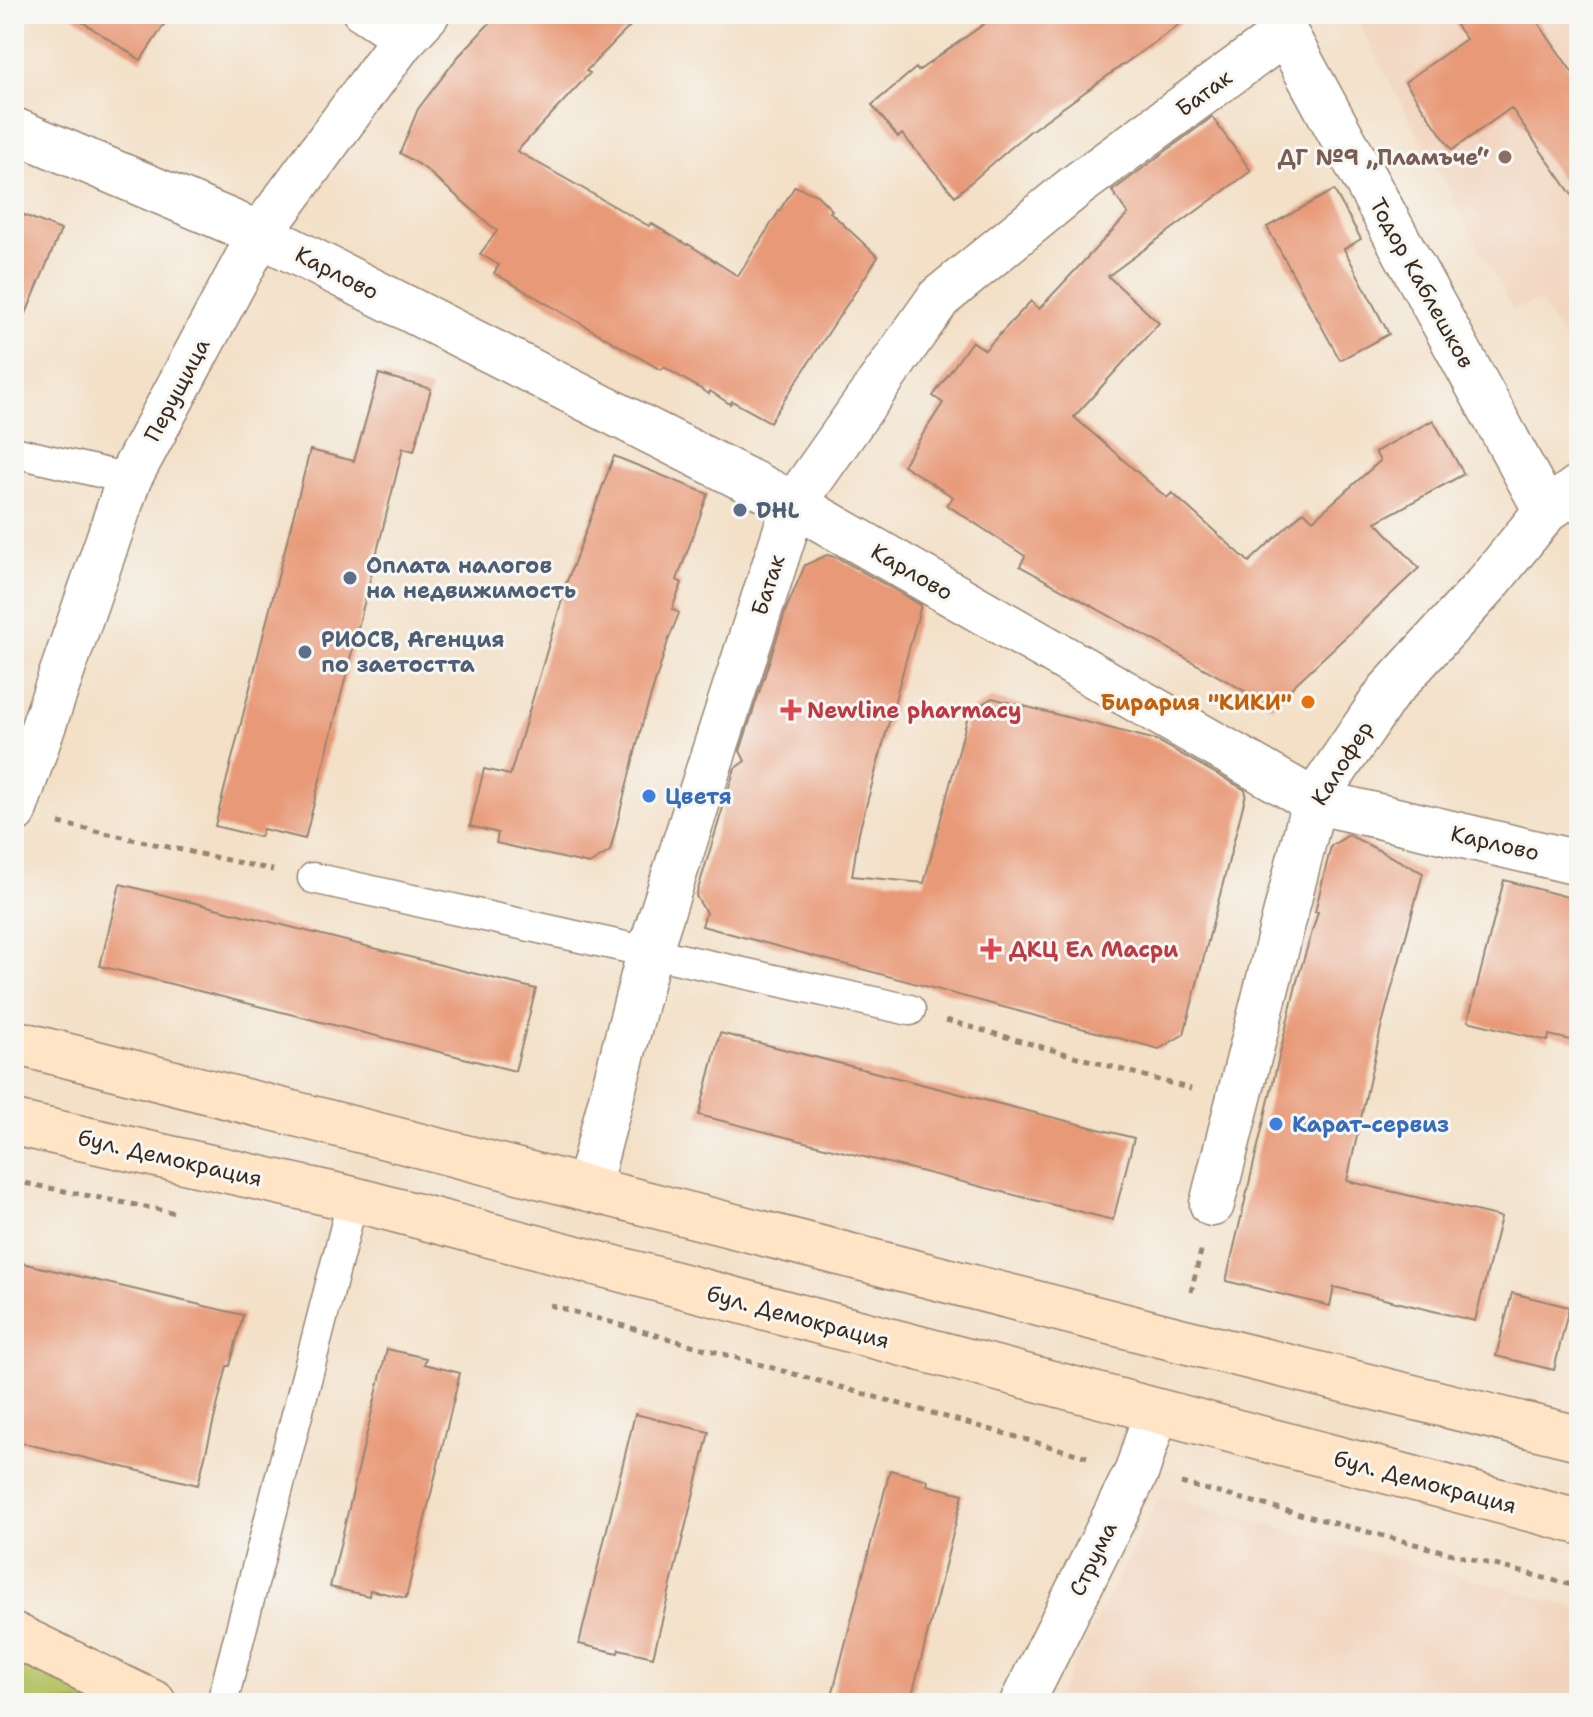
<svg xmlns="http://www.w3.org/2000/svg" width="1593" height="1717" font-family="'Shantell Sans',sans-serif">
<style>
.built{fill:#f2d4be}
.green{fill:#b6c365;stroke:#787642;stroke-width:2}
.building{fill:#e89977}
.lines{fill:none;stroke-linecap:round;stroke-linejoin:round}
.lane-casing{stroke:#978572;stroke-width:33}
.street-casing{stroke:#978572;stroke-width:47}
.secondary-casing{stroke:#978572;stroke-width:47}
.path{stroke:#978572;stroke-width:5;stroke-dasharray:6 6;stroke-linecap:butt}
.lane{stroke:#fff;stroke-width:30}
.street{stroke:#fff;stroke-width:44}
.secondary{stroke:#ffe4c6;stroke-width:44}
.education-dot{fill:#8d6e63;stroke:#f6f6f2;stroke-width:3}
.service-dot{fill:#5c6f8a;stroke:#f6f6f2;stroke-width:3}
.food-dot{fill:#e8710a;stroke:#f6f6f2;stroke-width:3}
.health-dot{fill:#e0444e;stroke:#f6f6f2;stroke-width:3}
.shop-dot{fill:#3f7fe0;stroke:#f6f6f2;stroke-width:3}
.labels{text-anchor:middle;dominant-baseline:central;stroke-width:6;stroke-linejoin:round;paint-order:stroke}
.street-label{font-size:22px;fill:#3b2a1e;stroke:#f6f6f2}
.education-label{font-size:22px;font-weight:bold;fill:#785e54;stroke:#f6f6f2;text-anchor:end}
.service-label{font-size:22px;font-weight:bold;fill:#4e5e75;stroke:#f6f6f2;text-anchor:start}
.food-label{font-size:22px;font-weight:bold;fill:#c56008;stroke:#f6f6f2;text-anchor:end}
.health-label{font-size:22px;font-weight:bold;fill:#be3a42;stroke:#f6f6f2;text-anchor:start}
.shop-label{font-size:22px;font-weight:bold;fill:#366cbe;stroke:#f6f6f2;text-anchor:start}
</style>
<rect width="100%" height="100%" fill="#f6f6f2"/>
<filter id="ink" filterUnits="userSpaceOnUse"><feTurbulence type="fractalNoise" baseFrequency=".0125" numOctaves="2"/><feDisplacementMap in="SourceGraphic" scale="16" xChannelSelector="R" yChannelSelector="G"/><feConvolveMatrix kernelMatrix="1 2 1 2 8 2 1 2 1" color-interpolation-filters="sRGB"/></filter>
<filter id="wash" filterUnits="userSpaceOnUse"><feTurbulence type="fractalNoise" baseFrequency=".006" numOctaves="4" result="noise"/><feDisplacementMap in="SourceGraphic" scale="32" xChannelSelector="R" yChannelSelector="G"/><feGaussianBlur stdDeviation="1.8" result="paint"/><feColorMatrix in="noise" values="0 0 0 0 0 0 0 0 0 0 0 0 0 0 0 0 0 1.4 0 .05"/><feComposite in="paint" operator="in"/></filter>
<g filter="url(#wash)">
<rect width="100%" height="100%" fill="#f3e0c7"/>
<path class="built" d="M1353,14H1579V363L1539,301L1513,310Z
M1161,1496L1513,1590L1479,1641L1515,1591L1579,1608V1703H1448L1439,1697L1445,1703H1054Z"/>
<path class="green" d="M14,1661L102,1703H14Z"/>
<g id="blocks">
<path class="building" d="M70,14H171L141,60Z
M498,14H642L586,71L590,73L517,151L649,226L651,223L687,245L688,244L738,276L795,186L817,195L832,210L830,212L878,257L770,422L732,401L730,404L710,391L709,394L664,367L661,370L494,273L499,265L480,254L497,231L423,167L400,153L418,109L457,58Z
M998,14H1194L1029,132L955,196L902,134L898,137L872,105L916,68L918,71Z
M1448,14H1532L1579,82V205L1511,108L1452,150L1405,82L1466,39Z
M1212,117L1251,171L1108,276L1159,323L1074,417L1167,498L1172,493L1249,562L1304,511L1313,520L1380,461L1375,452L1433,420L1464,474L1376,522L1419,568L1272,706L1020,566L1025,556L947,505L953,497L903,465L943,403L933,396L972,341L985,350L1031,301L1039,309L1128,214L1112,191Z
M1334,190L1361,239L1344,249L1389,334L1340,360L1267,227Z
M14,211L61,230L15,340H14Z
M379,374L431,389L414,451L403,448L305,839L263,829L260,837L215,826L310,450L354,461Z
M614,456L708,494L677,580L682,583L672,609L679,613L668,641L643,721L610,851L589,864L496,843L498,833L470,826L484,769L510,775L562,600H560Z
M827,555L838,558L921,605L859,832L852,876L924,883L969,712L992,698L1156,740L1245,790L1246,794L1184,1034L1159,1049L702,926L706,913L696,896L735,768L745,761L740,751L787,607L805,565Z
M1349,835L1423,873L1381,1028L1347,1181L1501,1217L1475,1321L1334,1287L1330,1306L1226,1281L1297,981L1318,912H1315L1331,846Z
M1504,880L1579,900V1042L1549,1035L1548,1041L1468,1021Z
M120,884L536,989L515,1071L100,966Z
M720,1033L1134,1138L1113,1220L699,1115Z
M14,1261L243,1315L230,1366H227L198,1485L14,1441Z
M1512,1293L1569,1307L1554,1370L1496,1356Z
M387,1349L426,1358L424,1364L460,1373L406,1598L370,1590L369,1596L330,1587Z
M635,1414L709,1432L653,1657L619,1649L618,1653L579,1644Z
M890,1470L928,1480L927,1485L963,1494L910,1703H830Z"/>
</g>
</g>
<g filter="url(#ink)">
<use href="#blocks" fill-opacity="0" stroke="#978572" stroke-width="2"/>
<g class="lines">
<g class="lane-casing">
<path id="lane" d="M358,14L401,42
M14,452L129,479
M313,878L910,1010
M222,1703L353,1199"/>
</g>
<g class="street-casing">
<path id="street" d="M1275,14L1546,511
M14,130L260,234L794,504L1314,801L1579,863
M14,811L129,479L260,234L401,42L427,14
M588,1187L649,953L794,504L939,298L1076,186L1285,33
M1212,1204L1314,801L1388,692L1487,584L1546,511L1579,487
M1022,1703L1137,1471L1156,1412"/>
</g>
<g class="secondary-casing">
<path id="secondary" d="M14,1042L1180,1340L1579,1438
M14,1123L353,1199L1579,1522
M14,1635L154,1703"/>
</g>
<path class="path" d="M59,823L273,870
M946,1020L1191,1089
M14,1181L176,1213
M1191,1292L1202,1247
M550,1305L1091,1458
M1181,1483L1579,1587"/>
<use href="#lane" class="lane"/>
<use href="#street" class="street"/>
<use href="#secondary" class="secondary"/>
</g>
</g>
<circle class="education-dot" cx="1505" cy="157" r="8"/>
<g class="service-dot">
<circle cx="740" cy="510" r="8"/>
<circle cx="350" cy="578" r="8"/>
<circle cx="305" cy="652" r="8"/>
</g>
<circle class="food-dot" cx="1308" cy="702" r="8"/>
<g class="health-dot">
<path d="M787 698h8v8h8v8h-8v8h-8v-8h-8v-8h8z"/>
<path d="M987 937h8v8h8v8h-8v8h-8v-8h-8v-8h8z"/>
</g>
<g class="shop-dot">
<circle cx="649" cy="796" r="8"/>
<circle cx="1276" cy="1124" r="8"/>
</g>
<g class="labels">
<g class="street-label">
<text transform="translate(1204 93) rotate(-36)">Батак</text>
<text transform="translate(337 273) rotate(27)">Карлово</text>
<text transform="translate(1422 283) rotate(61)">Тодор Каблешков</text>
<text transform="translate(177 390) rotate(-62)">Перущица</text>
<text transform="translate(912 572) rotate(30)">Карлово</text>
<text transform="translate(768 585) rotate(-72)">Батак</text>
<text transform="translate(1342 763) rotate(-58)">Калофер</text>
<text transform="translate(1495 843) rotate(13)">Карлово</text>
<text transform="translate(170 1158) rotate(13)">бул. Демокрация</text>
<text transform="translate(798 1317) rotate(15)">бул. Демокрация</text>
<text transform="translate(1425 1482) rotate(15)">бул. Демокрация</text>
<text transform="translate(1093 1559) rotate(-64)">Струма</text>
</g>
<g class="education-label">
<text x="1489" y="157">ДГ №9 „Пламъче“</text>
</g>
<g class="service-label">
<text x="756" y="510">DHL</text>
<text x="366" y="565">Оплата налогов<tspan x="366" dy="25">на недвижимость</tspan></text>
<text x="321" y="639">РИОСВ, Агенция<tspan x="321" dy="25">по заетостта</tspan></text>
</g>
<g class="food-label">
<text x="1292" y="702">Бирария "КИКИ"</text>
</g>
<g class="health-label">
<text x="807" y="710">Newline pharmacy</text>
<text x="1009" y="949">ДКЦ Ел Масри</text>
</g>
<g class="shop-label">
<text x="665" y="796">Цветя</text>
<text x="1292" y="1124">Карат-сервиз</text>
</g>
</g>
<rect width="1593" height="1717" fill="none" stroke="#f6f6f2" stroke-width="48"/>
</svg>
